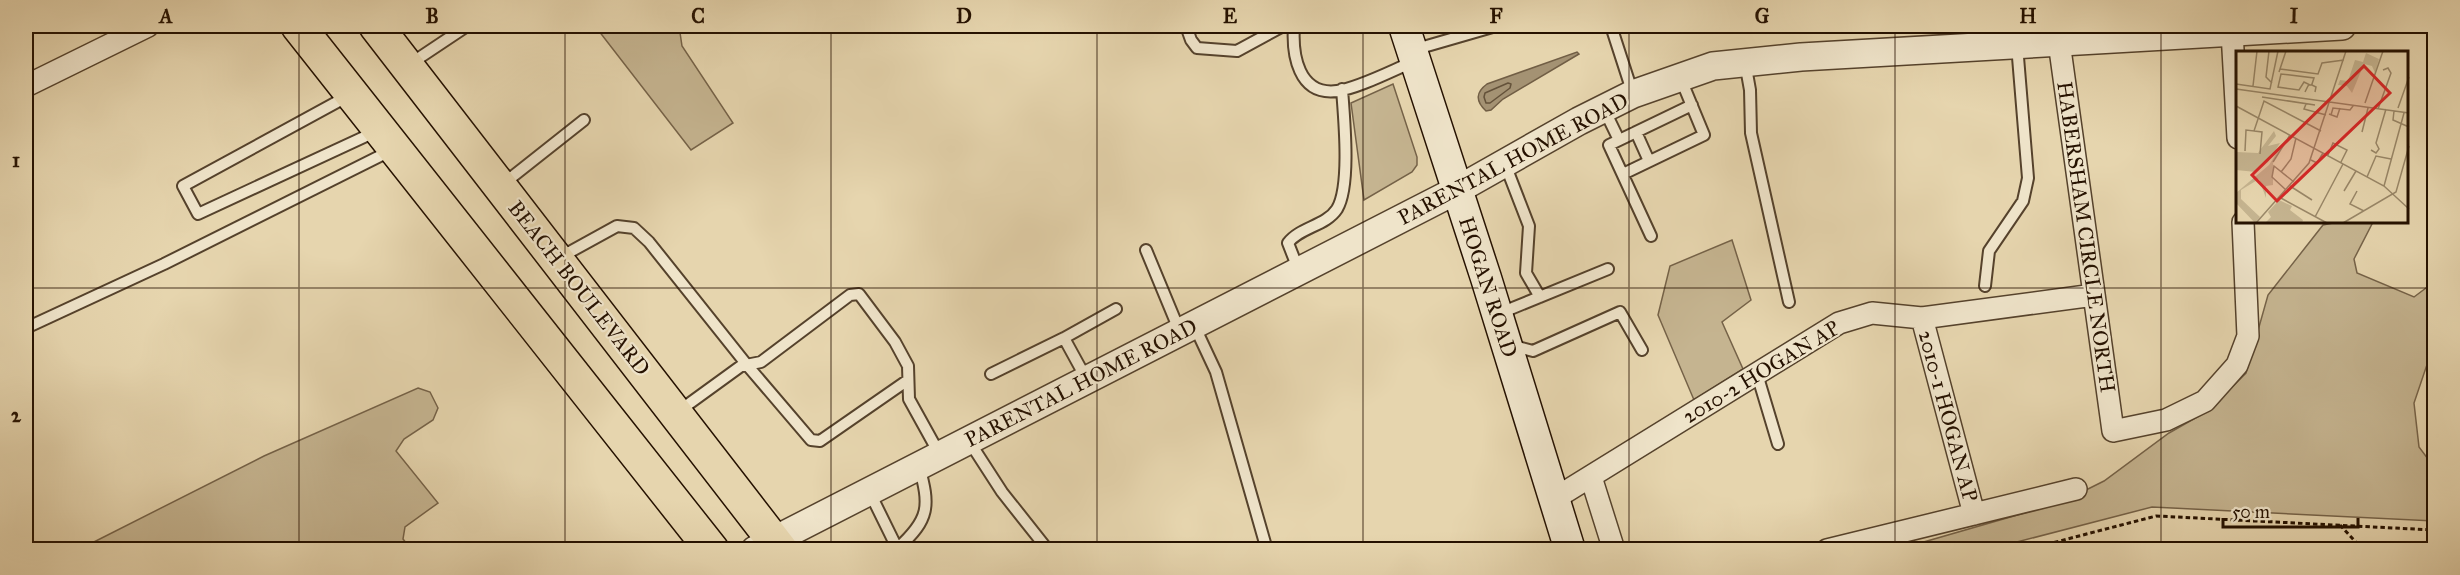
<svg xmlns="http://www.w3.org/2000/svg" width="2460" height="575" font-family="'IM FELL Great Primer',serif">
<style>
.green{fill:#c5b490;stroke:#756248;stroke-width:1.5}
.water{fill:#a49273;stroke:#715e45;stroke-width:1.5}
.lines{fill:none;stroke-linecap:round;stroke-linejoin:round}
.shore{stroke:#64523a;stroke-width:1.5}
.service-casing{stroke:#55422c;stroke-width:14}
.minor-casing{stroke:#55422c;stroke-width:24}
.tertiary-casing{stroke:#55422c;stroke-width:30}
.secondary-casing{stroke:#251100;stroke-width:33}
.trunk-casing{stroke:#251100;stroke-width:36}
.path{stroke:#251100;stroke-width:3;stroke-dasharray:4.5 3;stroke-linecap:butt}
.service{stroke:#efe4ca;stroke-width:10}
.minor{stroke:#efe4ca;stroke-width:21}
.tertiary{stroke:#efe4ca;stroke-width:27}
.secondary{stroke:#efe4ca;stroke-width:30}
.trunk{stroke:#e6d5ae;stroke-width:33}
.grid{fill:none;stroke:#251100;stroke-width:1.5;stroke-opacity:0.55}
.labels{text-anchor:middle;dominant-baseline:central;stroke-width:4.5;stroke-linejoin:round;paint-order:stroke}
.street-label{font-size:21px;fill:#251100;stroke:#efe4ca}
.inset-road{fill:none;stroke:#998768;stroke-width:1.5}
.view{fill:#d62828;fill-opacity:0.15;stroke:#d62828;stroke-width:3}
.inset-edge{fill:none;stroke:#251100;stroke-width:3}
.neatline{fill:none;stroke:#251100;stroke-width:2}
.grid-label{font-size:20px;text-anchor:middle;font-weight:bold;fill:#251100}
</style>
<rect width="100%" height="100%" fill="#e6d5ae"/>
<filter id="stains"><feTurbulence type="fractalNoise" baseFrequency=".00333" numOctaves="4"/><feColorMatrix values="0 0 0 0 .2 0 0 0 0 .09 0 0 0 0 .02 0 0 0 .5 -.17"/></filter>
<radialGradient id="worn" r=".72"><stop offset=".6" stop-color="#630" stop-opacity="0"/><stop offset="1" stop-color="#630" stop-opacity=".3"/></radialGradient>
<path class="green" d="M595,26H679L682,46L733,123L691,150Z
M1393,84L1417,157V165L1412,172L1364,200L1351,103Z
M2338,222H2373L2354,259L2357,273L2414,297L2434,282V344L2414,403L2419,447L2434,467V521L2152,507L1990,549L1896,550L2062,502L2104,481L2169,433L2208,411L2246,373L2268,295L2323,225Z
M1732,240L1751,300L1722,322L1743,369L1694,400L1658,315L1670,266Z
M418,388L430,392L438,408L433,420L404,439L396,451L438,503L405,527L403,539L411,549H80L264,456Z
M2143,546L2251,549H2127Z"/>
<path class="water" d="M1577,52L1579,54L1503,99L1491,110L1486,111C1475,101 1476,92 1487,84Z"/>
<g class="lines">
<path class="shore" d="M1508,83L1511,84L1510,88L1490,103H1486L1484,97L1485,93Z"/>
<g class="service-casing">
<path id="service" d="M1186,26L1191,40L1197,48L1237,51L1283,26
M1294,26C1292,54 1298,96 1337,91C1359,88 1393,70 1415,61
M1611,26L1633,94
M1413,50L1496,26
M1745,62L1750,90L1751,133L1789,302
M410,64L467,26
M348,96L183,186L198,214L377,131
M1604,109L1619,140
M1636,132L1649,161
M1505,164L1529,226L1526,273L1540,297
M1623,174L1704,135L1680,77
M503,184L584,120
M1651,236L1609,145L1692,105
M1146,250L1180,332
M559,258L617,226L634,228L649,242L747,365L811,440L820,441L908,380
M1299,271L1288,243C1300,227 1326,226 1337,209C1351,186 1344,117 1342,89
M1985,286L1989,251L2023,201L2028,178L2017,45
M1498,314L1608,269
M1194,325L1216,372L1267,550
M26,328L164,264L392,150
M1064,338L1116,309
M1510,345L1533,351L1620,312L1642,350
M991,374L1064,338L1087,380
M1757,374L1778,444
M679,411L741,366L761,362L850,295L859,294L895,342L908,366L909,399L940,455
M969,441L1002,492L1048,550
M869,491L898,550
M898,548C930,519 930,506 919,466"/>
</g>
<g class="minor-casing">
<path id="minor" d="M2232,32L2238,138
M2059,42L2113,431L2166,420L2205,401L2237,365L2248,336L2243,222
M26,86L148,26
M1922,318L1974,514
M1591,477L1614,550
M1554,499L1839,323L1872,313L1922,318L2094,295
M1827,550L2076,489"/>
</g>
<g class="tertiary-casing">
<path id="tertiary" d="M755,550L1457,190L1579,121L1633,94L1713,66L1801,57L2342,26"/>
</g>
<g class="secondary-casing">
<path id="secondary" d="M1404,26L1486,278L1570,550"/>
</g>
<g class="trunk-casing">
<path id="trunk" d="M298,26L712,550
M376,26L781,550"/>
</g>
<path class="path" d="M2340,525L2363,550
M2025,550L2156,516L2434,530"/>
<use href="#service" class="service"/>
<use href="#minor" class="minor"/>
<use href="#tertiary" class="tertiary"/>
<use href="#secondary" class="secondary"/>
<use href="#trunk" class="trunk"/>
</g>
<path class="grid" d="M299,26V550M565,26V550M831,26V550M1097,26V550M1363,26V550M1629,26V550M1895,26V550M2161,26V550M26,288H2434"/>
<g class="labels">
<g class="street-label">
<text transform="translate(1513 159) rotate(-28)">PARENTAL HOME ROAD</text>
<text transform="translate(2086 237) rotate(82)">HABERSHAM CIRCLE NORTH</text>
<text transform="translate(1488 287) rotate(72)">HOGAN ROAD</text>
<text transform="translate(579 288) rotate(52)">BEACH BOULEVARD</text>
<text transform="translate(1761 372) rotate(-31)">2010-2 HOGAN AP</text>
<text transform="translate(1081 383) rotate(-27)">PARENTAL HOME ROAD</text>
<text transform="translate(1948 416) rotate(75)">2010-1 HOGAN AP</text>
</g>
</g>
<g transform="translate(2236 51)">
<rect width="172" height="172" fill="#e6d5ae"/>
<path d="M130,2L143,8L139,22L136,15L128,13L116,42L111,35L102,34L104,29L112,30L119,9L127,11ZM38,80L40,85L32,95L44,92L32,111L20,121L0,119V101L22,102ZM52,84L37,110V134L30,135V147L23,128L5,139V148L24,166L19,172L0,152V142L33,114ZM43,149L56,155L54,159L67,169L66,172L30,171L35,166L32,161Z" fill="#c5b490"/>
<path class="inset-road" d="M33,0L30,26L36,32M44,18L82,23L86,12L108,9M43,21L50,0M0,33L34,38L42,0M17,35L21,0M0,38L173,62M69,41L72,35L73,34H75L76,33L78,27L45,23L42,36L63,39L68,31L74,34H76L80,36L79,41M26,46L79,54M129,52L147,0M70,53L68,58L90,64M0,55L148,135L173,158M162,57L173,26M142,58L155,22L152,17L147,19M158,60L157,69L173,76M93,63L101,66L104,57M95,64L97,57L114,59L117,55M18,80L26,81L24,103M126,81L132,57M135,99L140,102L143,98L140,92L150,58M9,100L10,79L18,80L28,50L85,80M92,104L97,92L111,99L105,111M75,109L81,112L87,102M37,111L54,84M45,121L55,108L60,87M131,126L140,105L155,108M54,135L76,149M148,135L168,62M50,139L36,126L38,115L58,131M108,140L120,120M121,140L114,153L128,160M43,146L91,172M79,166L107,113M20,172L73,112L110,0M107,172L160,141L173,95"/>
<path class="view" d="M128,15L154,42L41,150L16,124Z"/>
<rect width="172" height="172" class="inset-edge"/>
</g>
<rect width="2460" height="575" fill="none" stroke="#e6d5ae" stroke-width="66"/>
<path d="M2223 518v9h135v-9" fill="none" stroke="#251100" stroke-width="3"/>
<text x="2232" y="518" font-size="18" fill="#251100" stroke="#efe4ca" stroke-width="4.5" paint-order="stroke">50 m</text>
<rect x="33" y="33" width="2394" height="509" class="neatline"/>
<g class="grid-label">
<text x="166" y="23">A</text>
<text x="432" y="23">B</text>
<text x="698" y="23">C</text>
<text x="964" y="23">D</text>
<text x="1230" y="23">E</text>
<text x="1496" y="23">F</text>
<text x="1762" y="23">G</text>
<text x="2028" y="23">H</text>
<text x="2294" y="23">I</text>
<text x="16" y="167">1</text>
<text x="16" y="422">2</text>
</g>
<rect width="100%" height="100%" filter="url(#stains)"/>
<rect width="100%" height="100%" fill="url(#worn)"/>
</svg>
